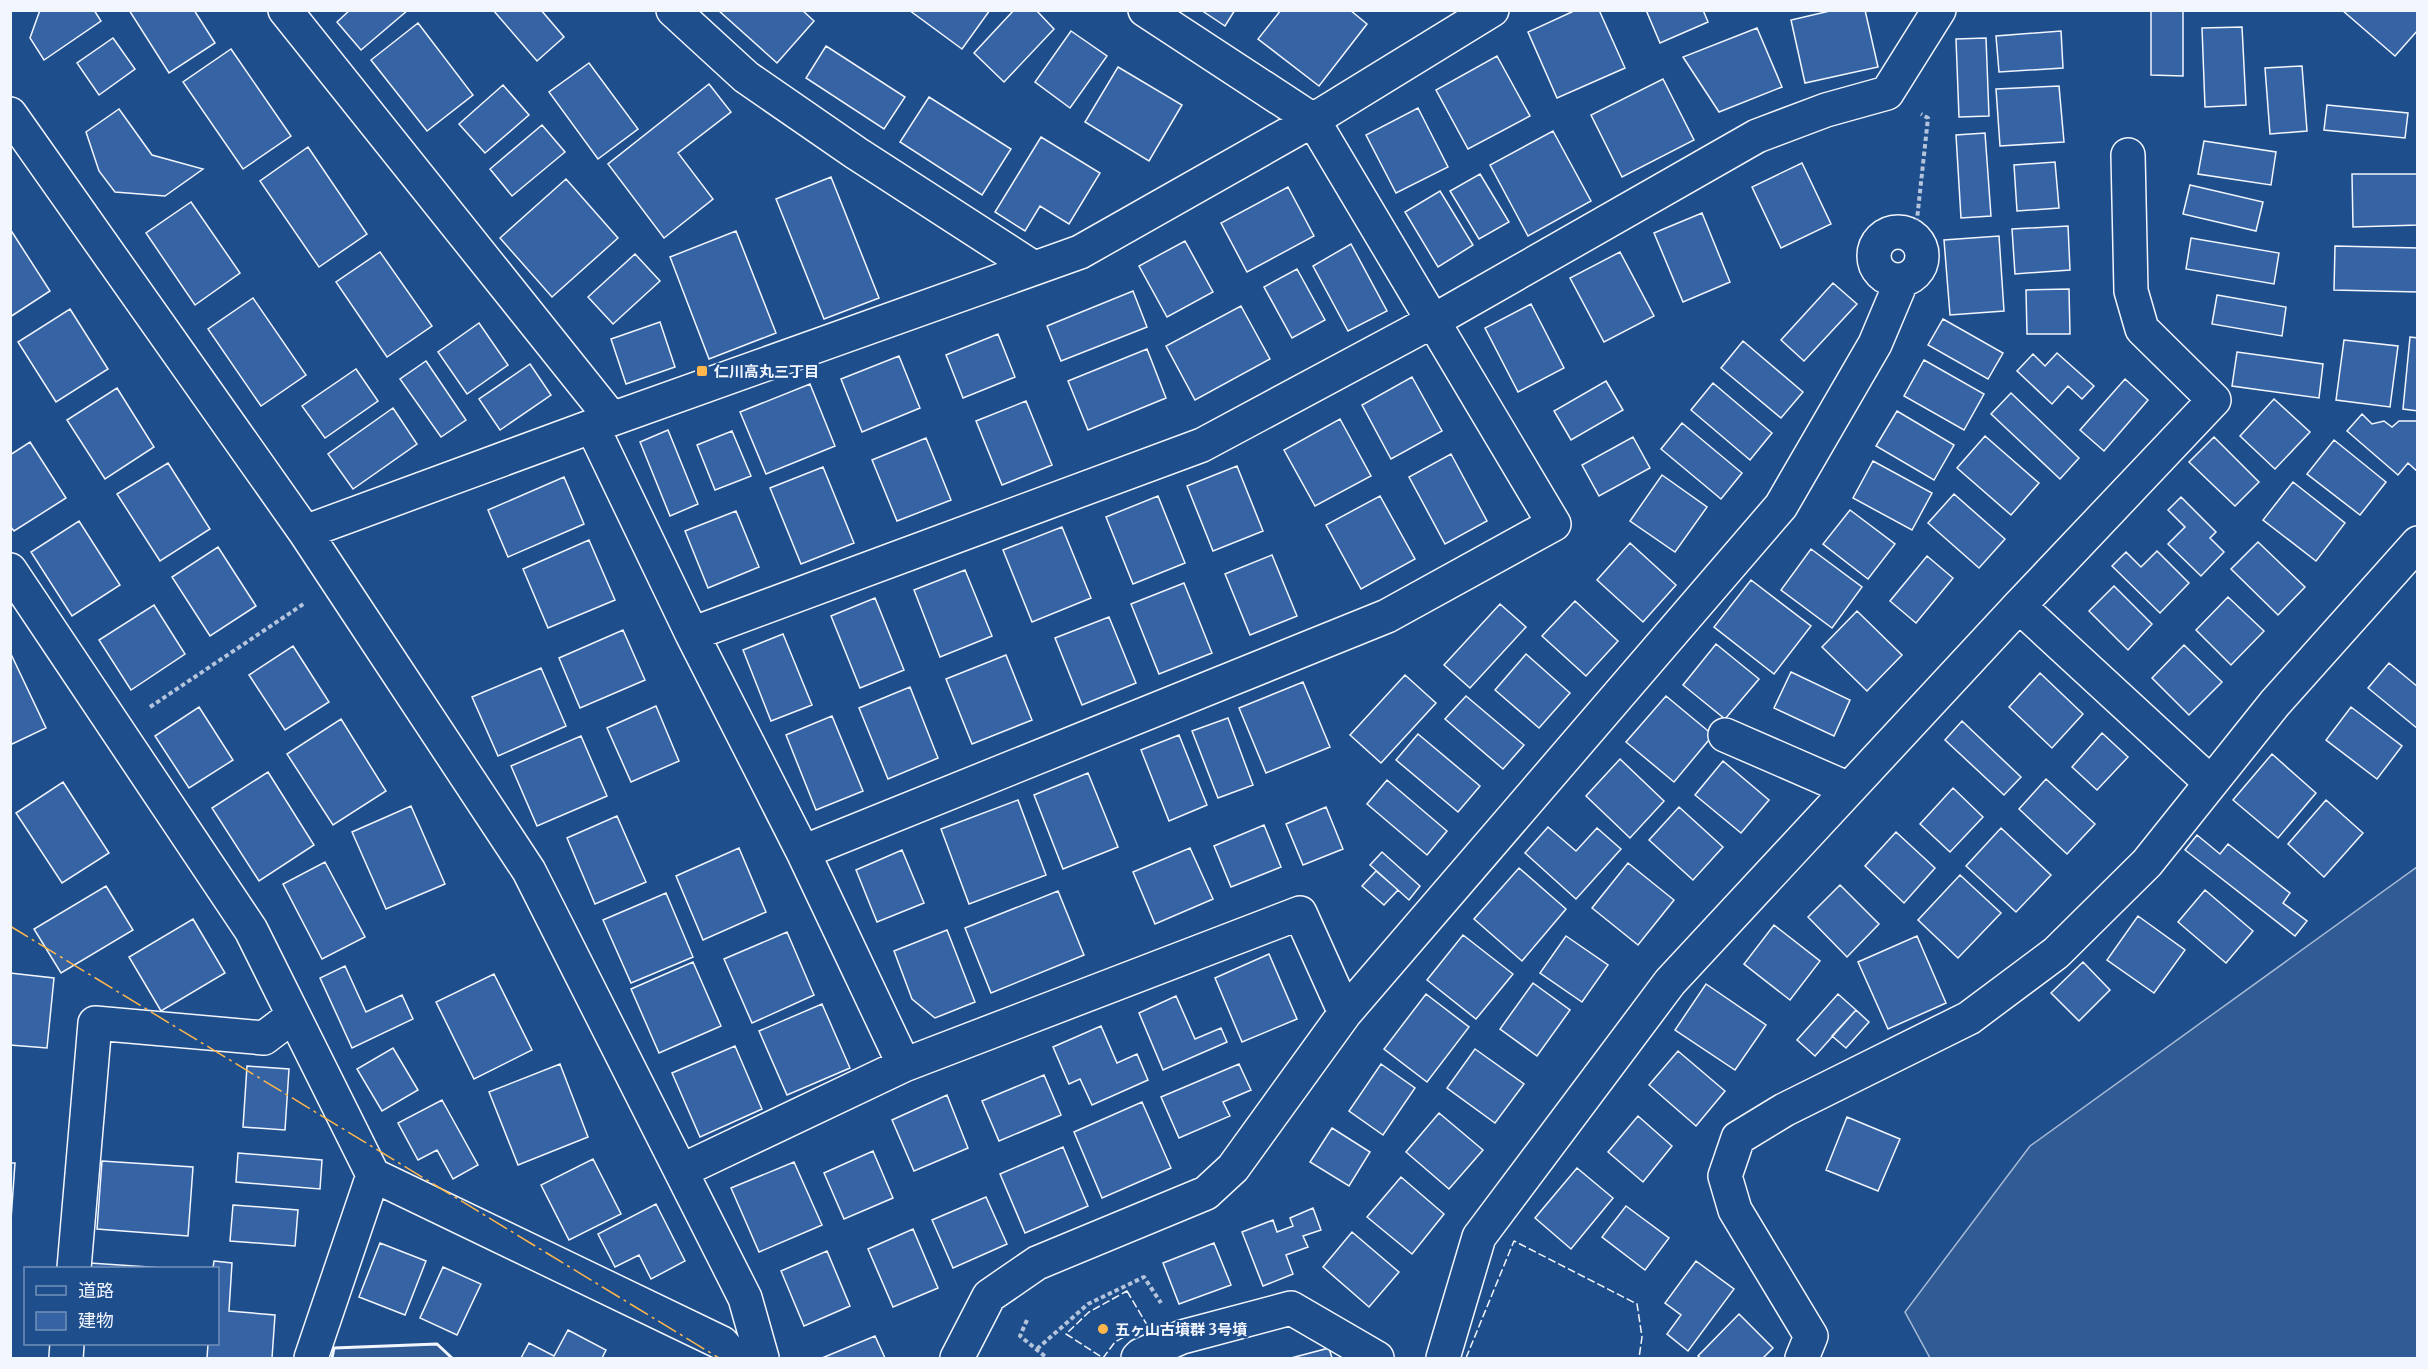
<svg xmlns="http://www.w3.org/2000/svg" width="2428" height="1369" font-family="Merriweather,'Noto Sans JP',serif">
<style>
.built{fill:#305b95;stroke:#a8bbd7;stroke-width:1.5}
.building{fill:#3563a3;stroke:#f2f6ff;stroke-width:1.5}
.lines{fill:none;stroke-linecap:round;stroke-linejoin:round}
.minor-casing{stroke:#f2f6ff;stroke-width:36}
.path{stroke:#b3c4dc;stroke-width:4;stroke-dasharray:4.5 3;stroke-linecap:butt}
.minor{stroke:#1f4e8c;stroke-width:33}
.fence{stroke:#f2f6ff;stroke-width:1.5;stroke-dasharray:8 3;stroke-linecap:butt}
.wall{stroke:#f2f6ff;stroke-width:3}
.power{stroke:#ffb74d;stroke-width:1.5;stroke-dasharray:21 4.5 3 4.5;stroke-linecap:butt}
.poi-dot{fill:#ffb74d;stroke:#1f4e8c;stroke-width:2}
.labels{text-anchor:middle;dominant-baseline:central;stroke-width:4.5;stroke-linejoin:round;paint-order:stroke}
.poi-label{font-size:15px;font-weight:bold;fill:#f2f6ff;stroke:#1f4e8c;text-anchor:start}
</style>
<rect width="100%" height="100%" fill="#1f4e8c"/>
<path class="built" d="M2417,867V1358H1930L1905,1312L2030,1146Z
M437,1344L452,1358H332L334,1348Z"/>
<path class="building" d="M40,10H94L101,21L44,60L30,38Z
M129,10H194L215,43L169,73Z
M350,10H408L361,50L337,22Z
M493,10H541L564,37L537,61Z
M718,10H802L814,21L777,63Z
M909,10H990L962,49Z
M1014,10H1036L1054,29L1004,82L974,53Z
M1201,10H1235L1225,26Z
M1281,10H1350L1367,24L1319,86L1258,39Z
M1576,10H1599L1625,68L1557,98L1528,32Z
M1646,10H1703L1708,22L1660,43Z
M1834,10H1865L1878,67L1805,83L1791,20Z
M2151,10H2183V76L2151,75Z
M2342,10H2418V30L2395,56Z
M418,23L473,95L427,131L371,60Z
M2242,27L2246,105L2205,107L2202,28Z
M1757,28L1782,87L1719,112L1683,57Z
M1071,31L1107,56L1070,108L1035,82Z
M2061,31L2063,68L1999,72L1996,36Z
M113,38L135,69L99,95L77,63Z
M1986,38L1989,116L1959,117L1956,39Z
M826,46L905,97L884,129L806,78Z
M231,49L291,136L243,169L183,82Z
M1497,56L1530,116L1468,149L1436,90Z
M589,63L638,129L598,159L549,92Z
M2302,66L2307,131L2270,134L2265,68Z
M1118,67L1182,105L1149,161L1085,122Z
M1663,79L1694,140L1622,177L1591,115Z
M709,84L731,112L678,153L713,199L664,238L608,164Z
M503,85L529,115L485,153L459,124Z
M2059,86L2064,142L2000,146L1996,89Z
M929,97L1011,149L982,195L900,142Z
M2327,105L2408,113L2405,138L2324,130Z
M1418,108L1448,167L1396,193L1366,135Z
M119,109L152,155L203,169L165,196L115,192L99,171L86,132Z
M542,125L565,152L512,196L490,169Z
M1553,131L1591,201L1528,236L1490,165Z
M1985,133L1991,216L1961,218L1956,135Z
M1041,137L1100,173L1069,224L1040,206L1025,231L995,212Z
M2204,141L2276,152L2271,185L2198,174Z
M308,147L367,234L319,267L260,181Z
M2055,162L2059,208L2017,211L2014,165Z
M1802,163L1831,224L1781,248L1752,187Z
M1480,174L1509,222L1479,239L1450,191Z
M2352,174H2418V225L2353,227Z
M831,177L879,298L824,319L776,199Z
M566,179L618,238L552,297L500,238Z
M2190,185L2263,202L2256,231L2183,214Z
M1288,187L1314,236L1247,272L1221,223Z
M1440,191L1473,245L1438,267L1405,212Z
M191,202L240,273L195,305L146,233Z
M1702,213L1730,282L1683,302L1654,233Z
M2068,226L2070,270L2015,274L2012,229Z
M736,231L776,333L709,359L670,257Z
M12,232L50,291L10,317V233Z
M1999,236L2004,311L1950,315L1944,240Z
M2191,238L2279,253L2274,284L2186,269Z
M1185,241L1213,292L1167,317L1139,266Z
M1351,244L1387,311L1348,331L1313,266Z
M2335,246L2418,248V292L2334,290Z
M380,252L432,326L387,357L336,282Z
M1620,252L1654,316L1604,342L1570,278Z
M635,254L660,281L613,324L588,297Z
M1297,269L1325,320L1292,338L1264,287Z
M1833,283L1857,304L1804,361L1781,340Z
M2069,289L2070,334H2027L2026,290Z
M1133,291L1147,327L1061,361L1047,326Z
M2217,295L2286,307L2282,336L2212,324Z
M253,298L306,375L261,406L208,329Z
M1531,304L1564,368L1518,392L1485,328Z
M1241,306L1270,359L1195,400L1166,346Z
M70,309L108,369L56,402L18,342Z
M1943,319L2003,353L1988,379L1928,345Z
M660,322L675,367L626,384L611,339Z
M479,323L508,365L467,394L438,352Z
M998,334L1015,377L963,398L946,355Z
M2410,337L2418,338V411L2403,409Z
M2344,340L2398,346L2390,407L2336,400Z
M1743,341L1803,392L1781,418L1721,368Z
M1147,349L1166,398L1088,430L1068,381Z
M2237,352L2323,364L2319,398L2232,386Z
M2057,353L2094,386L2082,399L2068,386L2052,404L2017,371L2033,354L2045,366Z
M899,356L920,408L862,432L841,379Z
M1924,360L1984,394L1964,430L1904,396Z
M426,361L466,420L441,437L400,379Z
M530,364L551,395L500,430L479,399Z
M356,369L378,401L325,438L302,406Z
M1412,377L1442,431L1391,459L1362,405Z
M2125,379L2148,400L2104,451L2080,430Z
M1606,381L1623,410L1571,440L1554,411Z
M1713,383L1772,433L1750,460L1691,410Z
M810,384L835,446L766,474L740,412Z
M117,388L154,447L105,479L67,420Z
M2011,393L2079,458L2060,479L1991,414Z
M2274,399L2310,432L2275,469L2240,436Z
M1026,401L1052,465L1002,485L976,421Z
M393,408L417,444L353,489L328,454Z
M1897,411L1954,445L1934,480L1876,446Z
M2362,414L2372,424L2384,421L2392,427L2399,421H2418V472L2408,463L2398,475L2347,431Z
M1340,419L1371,476L1315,506L1284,450Z
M1682,423L1742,473L1721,499L1661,449Z
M668,430L698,504L670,516L640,442Z
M732,431L751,476L715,490L697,445Z
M1985,436L2039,483L2011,515L1957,468Z
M1633,437L1650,468L1599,496L1582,465Z
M2214,437L2259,482L2235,506L2189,462Z
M926,438L951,500L897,521L872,460Z
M2334,440L2386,482L2360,515L2307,474Z
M30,442L66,498L14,531L10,526V455Z
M1451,454L1487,521L1445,544L1409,477Z
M1873,461L1932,493L1912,530L1853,498Z
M168,463L210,529L160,561L117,494Z
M1237,466L1263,531L1213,551L1187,486Z
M823,467L854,543L801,564L770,488Z
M1662,475L1707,507L1675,552L1630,521Z
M564,477L584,524L508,557L488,510Z
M2293,482L2345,523L2316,561L2263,520Z
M1954,494L2005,539L1979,568L1928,523Z
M1158,496L1185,563L1133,584L1106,517Z
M1380,496L1415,559L1361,589L1326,525Z
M2181,497L2216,532L2210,538L2224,552L2201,576L2168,544L2185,527L2168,510Z
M1850,510L1895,544L1868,579L1823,544Z
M736,511L759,567L708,588L685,531Z
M79,521L120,585L72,616L31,552Z
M1062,527L1091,598L1032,622L1003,550Z
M589,540L615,600L548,628L523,569Z
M2258,542L2305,587L2278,615L2231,569Z
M1630,543L1676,585L1643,622L1597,580Z
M218,547L256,606L210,636L172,577Z
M1811,549L1862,587L1832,628L1781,590Z
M2157,551L2189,583L2160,613L2112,566L2126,552L2141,567Z
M1272,555L1297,616L1250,635L1225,574Z
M1927,556L1953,578L1916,623L1890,601Z
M965,570L992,636L940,657L914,590Z
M1751,580L1811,626L1774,674L1714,627Z
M1184,583L1212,653L1159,674L1131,604Z
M2114,586L2152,624L2128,650L2089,611Z
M2228,597L2264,631L2231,665L2196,630Z
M875,598L904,670L860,688L831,616Z
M1575,601L1618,641L1586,676L1542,636Z
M1500,604L1526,627L1470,688L1444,665Z
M154,605L185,654L131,690L99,640Z
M1857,611L1902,655L1867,691L1822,647Z
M1109,617L1136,683L1082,705L1055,638Z
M623,630L645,680L580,708L559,658Z
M783,634L812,705L771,721L743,650Z
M1716,644L1759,679L1725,719L1683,685Z
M2184,645L2222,682L2189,715L2152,678Z
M293,646L329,702L285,730L249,675Z
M10,652L46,728L10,745Z
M1526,654L1570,693L1539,728L1495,690Z
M1006,655L1032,720L972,744L946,679Z
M2389,663L2418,687V729L2368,688Z
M541,668L566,726L498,756L472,697Z
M1791,672L1850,700L1834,736L1774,708Z
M2040,673L2083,714L2052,748L2009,707Z
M1405,675L1436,703L1381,763L1350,735Z
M1303,682L1330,747L1266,773L1239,708Z
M910,687L938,758L888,779L859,708Z
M1466,696L1524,745L1503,769L1445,719Z
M1666,696L1713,735L1674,782L1626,742Z
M656,706L679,761L631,782L607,728Z
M199,707L233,760L189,788L155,736Z
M2351,707L2402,746L2377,779L2326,740Z
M832,716L863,791L816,810L786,735Z
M1228,718L1253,785L1218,798L1192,731Z
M341,719L386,791L333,825L287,754Z
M1962,721L2021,777L2004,795L1945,740Z
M2102,733L2128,757L2097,790L2072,767Z
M1418,734L1480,786L1458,812L1396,760Z
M1179,735L1207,805L1169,821L1141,750Z
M581,736L607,796L537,826L511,766Z
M2272,754L2316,793L2278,838L2233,800Z
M1620,759L1664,801L1630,838L1586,796Z
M1723,761L1769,800L1741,833L1695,795Z
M268,772L314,845L259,881L212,808Z
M1088,773L1118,847L1063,869L1034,795Z
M2046,779L2095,824L2067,854L2019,809Z
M1387,780L1447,831L1427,855L1367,804Z
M63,782L109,853L62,883L16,813Z
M1953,788L1983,817L1950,852L1920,824Z
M1018,800L1046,875L969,904L941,829Z
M2326,800L2363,833L2324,877L2288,844Z
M411,806L445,884L386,909L352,832Z
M1326,807L1343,849L1303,865L1286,824Z
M1679,807L1723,847L1693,880L1649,840Z
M617,816L646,882L595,904L567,838Z
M1264,825L1281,867L1231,887L1214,846Z
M1548,827L1576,851L1597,828L1621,849L1576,899L1525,853Z
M2001,828L2051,875L2016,912L1966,866Z
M1896,832L1935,868L1904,903L1865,866Z
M2197,835L2220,854L2228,844L2290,893L2283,903L2307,921L2295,936L2185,850Z
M739,848L766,912L703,940L676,876Z
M1190,848L1213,899L1155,924L1133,872Z
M902,850L924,903L877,922L856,870Z
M1382,852L1420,886L1409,900L1370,865Z
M325,862L365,937L322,959L283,884Z
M1628,863L1674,900L1638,945L1592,908Z
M1519,868L1566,909L1522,961L1474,919Z
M1376,871L1398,890L1384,905L1362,886Z
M1960,875L2001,913L1958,958L1918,920Z
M1840,885L1879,924L1847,957L1808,917Z
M106,886L133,930L61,973L34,929Z
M2205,890L2253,931L2226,963L2178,922Z
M1058,891L1084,955L991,993L965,928Z
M666,893L693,957L631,983L603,920Z
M2138,916L2185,950L2154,993L2107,960Z
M193,919L225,973L161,1011L129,957Z
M1774,925L1820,961L1790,1000L1744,964Z
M947,930L975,1002L935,1018L912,999L894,951Z
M787,932L814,995L752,1023L724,959Z
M1463,935L1513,974L1476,1019L1427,980Z
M1566,936L1608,965L1582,1002L1540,973Z
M1917,936L1946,1003L1888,1029L1858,962Z
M1269,954L1297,1019L1242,1042L1215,978Z
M693,962L721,1026L659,1053L631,989Z
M2083,962L2110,990L2079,1021L2051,993Z
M345,966L366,1012L402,995L413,1019L352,1048L320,978Z
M10,973L54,978L47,1048L10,1045Z
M494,974L532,1050L474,1079L436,1002Z
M1533,983L1570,1010L1537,1056L1500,1029Z
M1706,984L1766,1025L1735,1070L1675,1030Z
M1426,994L1469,1027L1427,1082L1384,1049Z
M1838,994L1856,1010L1815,1056L1797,1040Z
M1176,996L1195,1039L1221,1028L1227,1042L1163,1070L1139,1013Z
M822,1004L850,1068L787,1095L759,1031Z
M1856,1010L1869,1022L1846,1048L1832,1036Z
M1101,1026L1117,1063L1137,1054L1148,1080L1092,1105L1080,1079L1069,1084L1053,1047Z
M735,1046L762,1109L700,1137L672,1073Z
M393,1048L418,1090L382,1111L357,1069Z
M1475,1049L1524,1084L1495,1123L1447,1088Z
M1678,1051L1725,1091L1696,1126L1649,1085Z
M560,1064L588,1137L518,1165L489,1092Z
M1239,1064L1251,1090L1223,1102L1230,1116L1179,1138L1161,1097Z
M1381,1064L1415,1088L1383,1135L1349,1111Z
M247,1066L289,1069L285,1130L243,1127Z
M1044,1075L1061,1115L999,1141L982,1101Z
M947,1095L968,1148L914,1171L892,1120Z
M442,1100L478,1165L453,1179L437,1150L418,1160L398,1123Z
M1142,1102L1171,1168L1102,1198L1074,1132Z
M1439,1113L1483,1150L1449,1189L1406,1152Z
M1638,1116L1672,1146L1643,1182L1608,1152Z
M1847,1117L1900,1139L1878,1191L1826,1170Z
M1332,1128L1370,1152L1349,1186L1310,1162Z
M1063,1147L1088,1206L1025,1233L1000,1174Z
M873,1151L893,1198L844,1219L824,1173Z
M238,1153L322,1160L320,1189L236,1182Z
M593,1159L621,1214L569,1240L541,1185Z
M102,1161L193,1167L188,1236L97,1229Z
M794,1162L822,1225L759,1252L731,1188Z
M10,1163H15L10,1234Z
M1577,1168L1613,1198L1571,1249L1535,1218Z
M1401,1177L1444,1214L1412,1254L1367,1217Z
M986,1197L1007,1244L953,1268L932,1220Z
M656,1204L685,1261L651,1279L639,1255L615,1267L598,1234Z
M233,1205L298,1210L295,1246L230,1241Z
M1626,1206L1669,1238L1645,1270L1602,1237Z
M1313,1208L1321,1230L1303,1236L1308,1247L1286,1255L1293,1274L1263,1286L1242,1232L1273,1220L1277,1232L1293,1226L1290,1218Z
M913,1229L938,1288L893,1307L868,1249Z
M1352,1232L1399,1272L1369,1307L1323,1267Z
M380,1243L426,1261L405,1315L359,1297Z
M1214,1243L1231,1285L1179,1304L1163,1263Z
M827,1251L850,1306L804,1326L781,1271Z
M214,1261L232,1263L229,1311L275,1315L272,1358H207L208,1344H218V1268H213Z
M1696,1261L1734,1289L1688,1351L1667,1334L1681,1315L1665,1303Z
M90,1263L164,1268H90Z
M443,1267L481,1284L457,1335L420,1318Z
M1739,1314L1773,1348L1763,1358H1701L1698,1356Z
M568,1330L606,1350L602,1358H521L529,1343L554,1356Z
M875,1336L885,1358H822Z
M1329,1348L1332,1358H1291Z"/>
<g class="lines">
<g class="minor-casing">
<path id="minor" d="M285,10L612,419
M673,10L746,77L856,153L1034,268
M10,114L305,532L529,871L745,1298L762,1358
M1874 256a24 24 0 1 1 48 0a24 24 0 1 1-48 0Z
M592,426L692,634L803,852L1387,616L1554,524L1313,120L1145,10
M305,532L612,419L1080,252L1313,120L1492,10
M10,570L251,930L373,1175L722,1343L735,1358
M2019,606L2211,783
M692,634L1202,445L1433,321L1757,136L1826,110L1887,93L1939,10
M1725,735L1849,789
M803,852L904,1065
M681,1171L904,1065L1300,913L1345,1013
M74,1268L95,1023L264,1038L293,1016
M66,1358L67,1344
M311,1358L373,1175
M957,1358L989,1296L1037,1263L1206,1193L1233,1168L1345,1013L1781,506L1875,344L1902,280
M1138,1358L1141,1355L1182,1337L1291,1308L1377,1358
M1443,1358L1479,1237L1670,982L2019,606L2214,400L2142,329L2131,291L2128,155
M1802,1358L1811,1336L1735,1210L1725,1176L1738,1138L1784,1110L1969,1018L2056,953L2147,863L2275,703L2418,543"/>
</g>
<path class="path" d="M1915,238L1928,118L1921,114
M150,707L305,603
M1027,1320L1020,1336L1047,1358
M1037,1349L1088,1304L1144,1277L1161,1303"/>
<use href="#minor" class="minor"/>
<path class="fence" d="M1127,1291L1147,1325L1115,1342L1103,1358L1066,1334L1089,1312Z
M1466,1358L1514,1241L1637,1304L1642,1337L1639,1358"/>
<path class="wall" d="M332,1358L334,1348L437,1344L452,1358"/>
<path class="power" d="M10,926L719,1358"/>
</g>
<g class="poi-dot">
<rect x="696" y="365" width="12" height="12" rx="3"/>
<circle cx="1103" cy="1329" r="6"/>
</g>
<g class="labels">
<g class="poi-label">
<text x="714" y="371">仁川高丸三丁目</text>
<text x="1115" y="1329">五ヶ山古墳群 3号墳</text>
</g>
</g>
<rect width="2428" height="1369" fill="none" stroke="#f2f6ff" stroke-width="24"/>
<rect x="24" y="1267" width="195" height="78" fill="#1f4e8c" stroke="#7391ba" stroke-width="1.5"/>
<rect x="36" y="1286" width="30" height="9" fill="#1f4e8c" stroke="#7391ba" stroke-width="1.5"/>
<text x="78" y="1297" font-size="18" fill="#f2f6ff">道路</text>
<rect x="36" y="1312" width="30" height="18" fill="#3563a3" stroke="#7391ba" stroke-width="1.5"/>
<text x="78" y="1327" font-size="18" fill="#f2f6ff">建物</text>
</svg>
